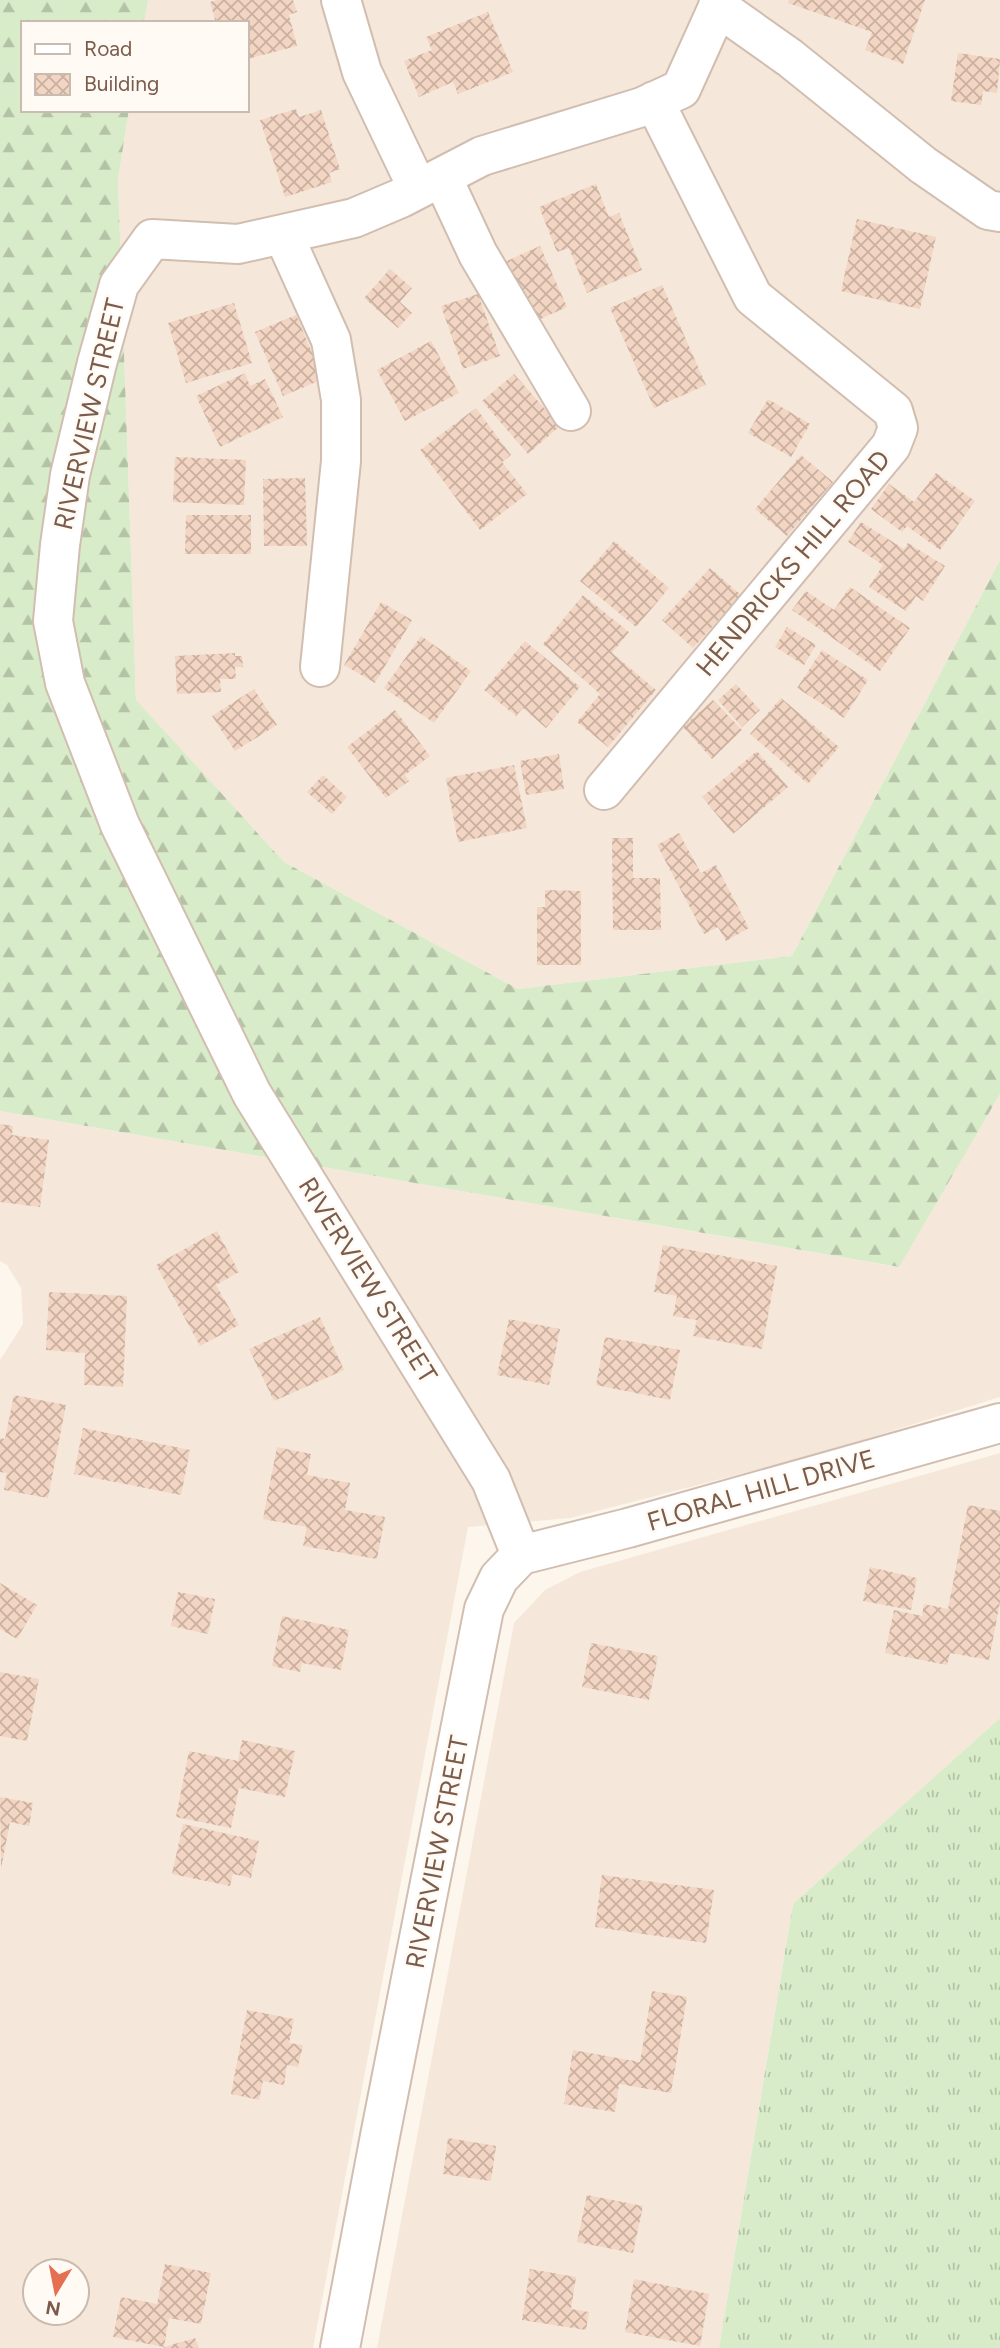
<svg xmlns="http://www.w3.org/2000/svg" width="1000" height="2348" viewBox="0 0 1000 2348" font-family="Figtree,sans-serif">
	<defs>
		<pattern id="grass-tufts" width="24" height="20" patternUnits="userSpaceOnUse" patternTransform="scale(1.75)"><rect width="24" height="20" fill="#d8ecc9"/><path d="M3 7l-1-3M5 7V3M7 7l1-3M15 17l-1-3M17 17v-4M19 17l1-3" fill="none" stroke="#b4c2a5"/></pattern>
		<pattern id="forest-firs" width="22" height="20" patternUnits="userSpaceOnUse" patternTransform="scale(1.75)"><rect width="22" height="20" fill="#d8ecc9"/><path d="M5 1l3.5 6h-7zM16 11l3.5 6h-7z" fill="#b4c2a5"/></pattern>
		<pattern id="building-cross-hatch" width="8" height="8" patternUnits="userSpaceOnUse" patternTransform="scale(1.75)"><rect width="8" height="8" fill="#f3d5c3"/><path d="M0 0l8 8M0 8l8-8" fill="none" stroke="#cab0a1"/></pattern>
	</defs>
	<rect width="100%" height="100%" fill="#fdf6ec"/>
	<!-- residential -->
	<path fill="#f5e8da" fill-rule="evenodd" d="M148 0H1000V560L792 956 518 989 284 862 136 701 118 179 129 110H247V23H144Z
		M1000 1094V1397L815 1455 570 1518 468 1527 313 2348H0V1360L23 1324 21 1288 7 1265 0 1261V1111L898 1267ZM35 2271H77V2313H35Z
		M1000 1453V1718L793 1904 719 2348H377L514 1623 545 1590 580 1572Z"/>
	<!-- grass -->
	<path fill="url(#grass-tufts)" d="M1000 1718V2348H719L793 1904Z"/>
	<!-- forest -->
	<path fill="url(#forest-firs)" d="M0 0H148L144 23H23V110H129L118 179 136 700 284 862 518 989 792 956 1000 560V1094L899 1267 0 1111Z"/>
	<!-- building -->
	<path fill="url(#building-cross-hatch)" d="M217 0H293L297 12 289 15 297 46 247 59V23H216L210 2Z
		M789 0H925L903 64 865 50 872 32 788 3Z
		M488 12 513 72 458 94 453 82 419 97 404 61 432 50 426 37Z
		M958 53 1000 59 997 93 983 91 981 105 951 101Z
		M296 109 299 117 321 110 340 169 329 173 332 182 285 197 260 120Z
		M596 184 609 217 619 213 642 270 587 293 569 248 557 252 539 207Z
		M857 219 936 237 920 309 841 291Z
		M540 246 567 307 527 325 500 264Z
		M390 269 412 288 400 302 412 313 398 328 364 298Z
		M662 285 706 385 654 408 610 308Z
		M478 294 500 356 463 369 441 306Z
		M234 303 252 363 186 383 168 323Z
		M296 315 323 379 283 396 255 332Z
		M431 341 459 393 405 421 377 370Z
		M245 373 250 386 265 379 283 417 220 447 196 396Z
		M514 374 560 426 528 454 482 401Z
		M768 399 810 424 791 457 748 433Z
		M476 408 511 455 502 462 527 494 480 530 420 450Z
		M801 455 833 482 787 536 755 509Z
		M175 457 246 460 244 505 173 502Z
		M936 473 975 501 940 550 907 526 902 532 871 509 889 484 914 502Z
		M305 478 307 546H264L263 479Z
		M186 515H251V554H185Z
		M861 522 904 549 908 543 945 566 923 601 916 596 906 611 869 587 883 565 848 542Z
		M614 541 669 588 636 627 580 581Z
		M710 568 741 595 693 648 662 620Z
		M850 587 910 628 880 671 792 610 806 591 834 610Z
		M583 595 629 632 612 653 656 690 608 747 577 722 600 694 543 644Z
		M381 602 412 620 375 683 344 665Z
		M787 627 816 645 804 665 775 647Z
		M421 636 471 671 434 723 384 688Z
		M525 641 580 687 546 728 523 708 516 716 484 690Z
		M822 650 868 680 844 718 797 688Z
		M235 653V656H242L243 667H235L236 679H220L221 692 177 694 175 656Z
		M736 684 760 710 742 727 718 700Z
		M254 689 277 725 235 751 212 716Z
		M781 698 839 747 808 784 750 734Z
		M713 700 742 730 712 759 683 727Z
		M395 710 430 756 405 775 409 781 386 798 347 747Z
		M757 751 788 787 733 834 702 797Z
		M559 754 564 789 526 795 520 761Z
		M514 765 527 828 458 842 446 778Z
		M323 775 347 797 332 814 307 792Z
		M679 833 701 873 716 865 749 928 726 941 718 927 704 934 657 845Z
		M612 838H633V878H660L661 930H613Z
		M545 890 581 891V965H537V907H545Z
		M0 1124 13 1126 12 1135 49 1140 40 1207 0 1202Z
		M217 1231 239 1272 216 1285 239 1325 200 1346 156 1265Z
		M663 1245 777 1266 762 1349 693 1336 697 1320 673 1316 677 1296 654 1292Z
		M49 1292 127 1296 123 1387 84 1385 85 1353 46 1350Z
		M320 1317 344 1370 274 1401 249 1349Z
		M509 1319 560 1329 549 1385 497 1375Z
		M605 1337 680 1350 670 1400 596 1385Z
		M14 1395 66 1405 48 1498 4 1490 7 1473 0 1472V1438L5 1439Z
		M83 1428 190 1450 181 1495 74 1474Z
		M277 1447 311 1454 307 1475 350 1483 345 1510 385 1517 377 1559 303 1546 307 1527 263 1519Z
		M968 1505 1000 1511V1602L989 1660 950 1653 947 1665 885 1653 894 1610 922 1616 924 1604 948 1609Z
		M870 1567 917 1578 911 1610 863 1601Z
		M0 1583 37 1605 17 1639 0 1629Z
		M178 1592 215 1599 208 1634 171 1626Z
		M282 1616 349 1630 341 1670 302 1663 300 1672 272 1666Z
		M591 1643 658 1656 649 1700 582 1687Z
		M0 1672 39 1679 27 1741 0 1736Z
		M242 1740 295 1751 285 1797 239 1788 231 1828 176 1817 189 1751 238 1761Z
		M0 1797 33 1803 29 1826 10 1822 1 1869Z
		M183 1824 259 1841 251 1878 233 1874 230 1886 172 1874Z
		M602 1875 714 1890 706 1943 595 1927Z
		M652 1991 687 1997 671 2093 619 2084 615 2112 564 2104 573 2050 640 2062Z
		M247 2010 294 2019 289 2043 303 2045 298 2067 287 2065 284 2085 263 2081 259 2100 231 2094Z
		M448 2138 496 2146 491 2181 443 2174Z
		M587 2195 643 2206 633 2253 577 2242Z
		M165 2264 211 2273 201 2324 169 2318 164 2347 113 2337 121 2297 157 2304Z
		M530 2269 576 2277 571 2309 589 2312 586 2330 522 2320Z
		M634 2279 709 2294 700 2346 625 2332Z
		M195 2338 199 2348H164V2347Z"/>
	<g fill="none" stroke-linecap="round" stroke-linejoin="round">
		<defs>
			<path id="minor" d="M341 0 362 72 418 189
				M718 7 790 58 923 165 988 210 1000 212
				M442 177 478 254 571 411
				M283 234 331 340 341 400V461L320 667
				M604 790 891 446 898 428 893 411 753 297 654 101
				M521 1555 628 1528 1000 1423
				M340 2348 380 2136 484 1609 499 1578 521 1555 491 1480 252 1094 120 825 65 683 53 621 60 545 70 475 97 363 119 285 152 239 238 244 354 218 401 198 482 156 642 107 681 89 718 7 719 0"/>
		</defs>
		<!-- minor casing -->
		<use href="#minor" stroke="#d1beb0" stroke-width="42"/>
		<!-- minor -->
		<use href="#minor" stroke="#fff" stroke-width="38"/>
	</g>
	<g text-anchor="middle" stroke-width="5" stroke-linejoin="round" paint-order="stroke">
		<!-- street labels -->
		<g font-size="26" fill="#7a5c4d" stroke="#fffaf3">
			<text transform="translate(89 414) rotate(-77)" y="9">RIVERVIEW STREET</text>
			<text transform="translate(793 563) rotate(-50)" y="9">HENDRICKS HILL ROAD</text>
			<text transform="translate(368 1280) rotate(58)" y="9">RIVERVIEW STREET</text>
			<text transform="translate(761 1490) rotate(-16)" y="9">FLORAL HILL DRIVE</text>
			<text transform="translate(437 1852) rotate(-79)" y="9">RIVERVIEW STREET</text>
		</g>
	</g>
	<!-- legend -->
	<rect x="21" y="21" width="228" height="91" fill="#fffaf3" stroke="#cabbb1" stroke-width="2"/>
	<rect x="35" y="44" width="35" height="10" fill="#ffffff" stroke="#cabbb1" stroke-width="2"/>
	<text x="84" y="56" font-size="21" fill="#7a5c4d">Road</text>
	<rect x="35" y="74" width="35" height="21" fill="url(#building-cross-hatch)" stroke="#cabbb1" stroke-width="2"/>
	<text x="84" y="91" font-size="21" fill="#7a5c4d">Building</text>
	<!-- north arrow -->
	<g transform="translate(56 2292) rotate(190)"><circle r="33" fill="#fffaf3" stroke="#cabbb1" stroke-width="2"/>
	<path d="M0-5L12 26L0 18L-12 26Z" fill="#e76f51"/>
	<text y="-10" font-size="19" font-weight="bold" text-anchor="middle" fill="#7a5c4d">N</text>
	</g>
</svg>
